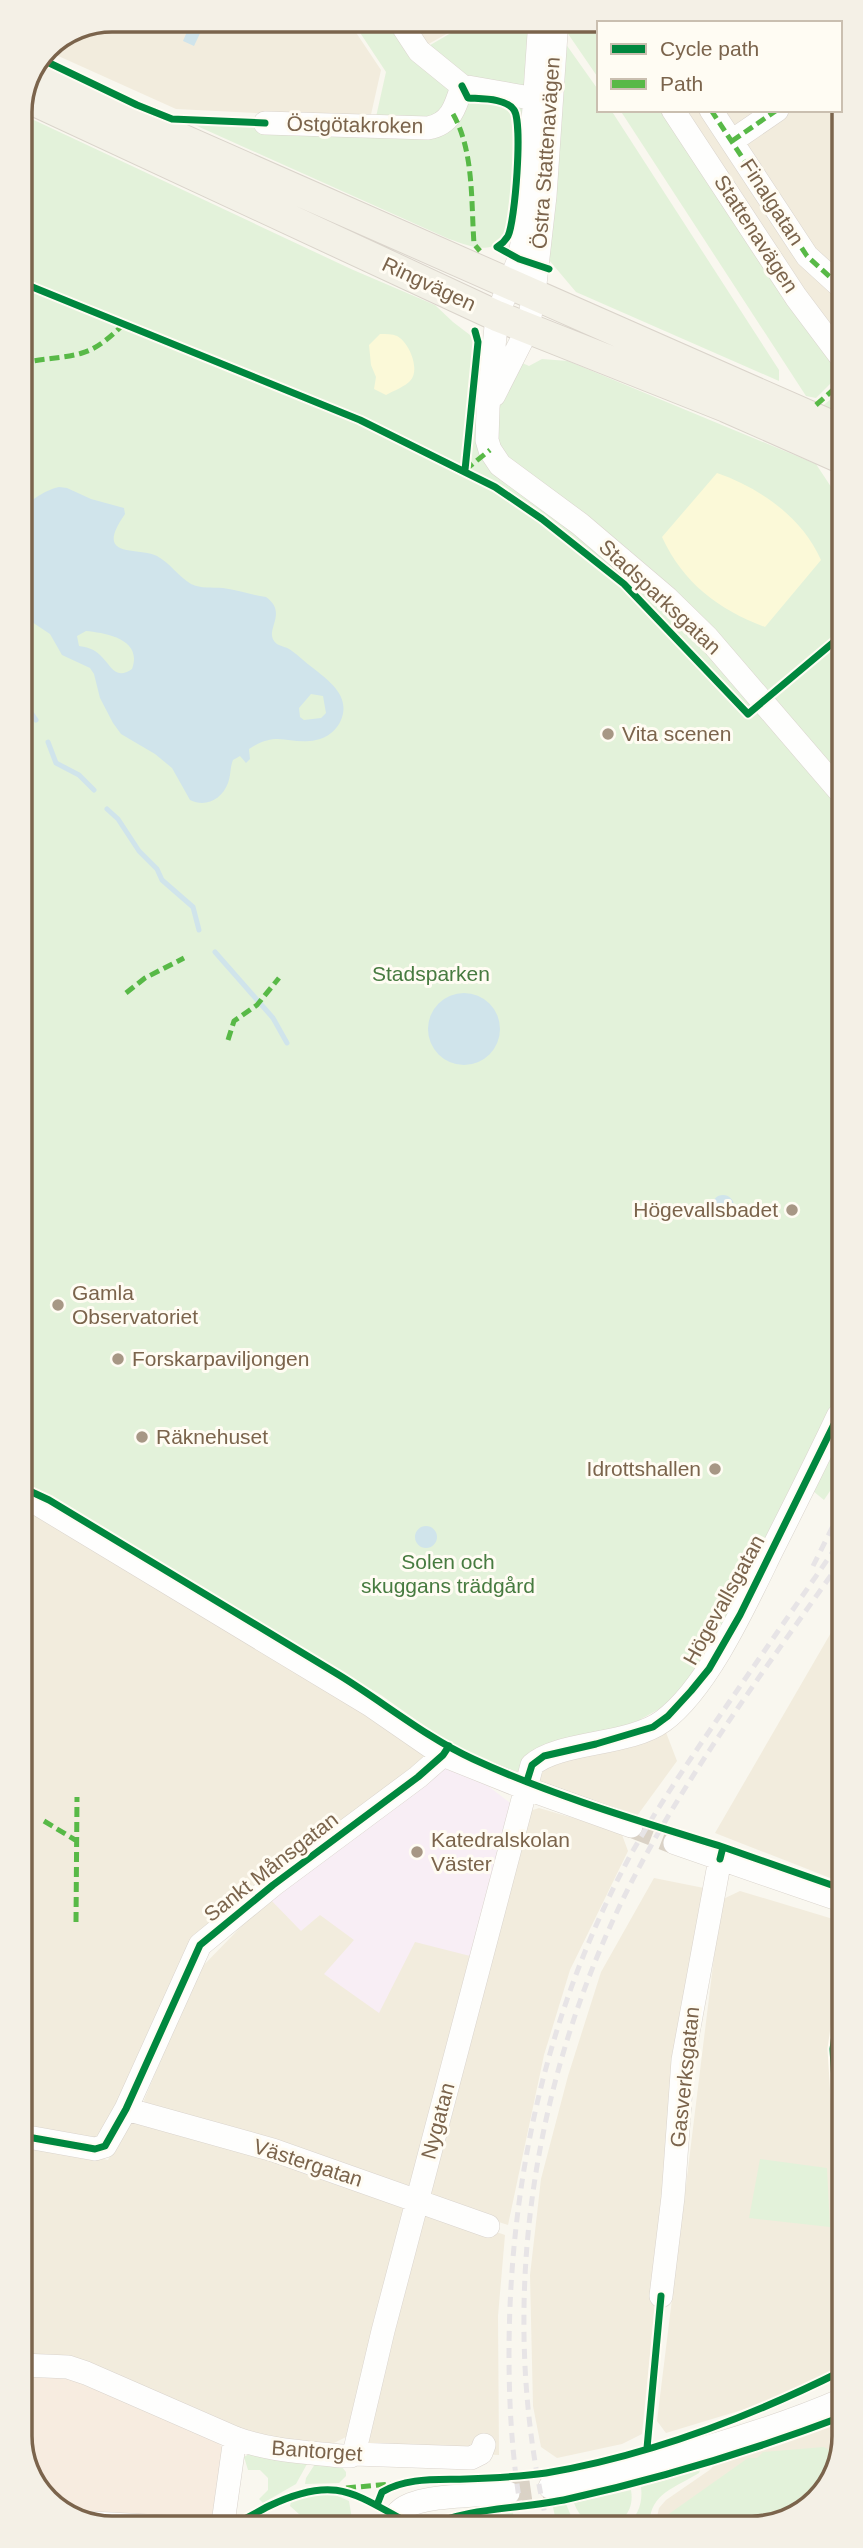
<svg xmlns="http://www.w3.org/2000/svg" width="863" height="2548" viewBox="0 0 863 2548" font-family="Helvetica,sans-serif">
	<rect width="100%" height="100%" fill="#f9f7ef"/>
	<!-- residential -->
	<path fill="#f2ecdd" d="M112 19H261L283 32 302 19H347L381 70 370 119 176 109 45 50 47 46Z
		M408 19H473L425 46Z
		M622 19H758L766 23H625Z
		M840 87 841 88V335L813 305 683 110H840Z
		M21 1503 425 1749 429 1762 197 1943 105 2142 22 2132Z
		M843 1612V1883L715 1833Z
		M662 1722 677 1761 634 1820 525 1788 532 1765Z
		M539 1808 621 1832 628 1851 570 1970 544 2055 508 2225 434 2201 430 2192 527 1812Z
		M514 1811 408 2192 146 2110 144 2100 199 1970 264 1903Z
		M654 1878 704 1888 676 2090 642 2434 622 2444 557 2458 541 2447 533 2406 530 2275 541 2179 568 2076 601 1972Z
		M740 1891 843 1922 844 2368 775 2400 666 2433 657 2421 721 1900Z
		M130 2118 402 2201 405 2205 350 2435 334 2443 264 2442 22 2361V2143L108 2160Z
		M430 2209 505 2235 498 2316 499 2455 399 2451 371 2447 364 2436 422 2213Z
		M838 2418 839 2450 824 2493 775 2526H655L659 2508 666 2500 711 2469 717 2460 771 2443Z"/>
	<!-- commercial -->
	<path fill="#f7ece0" d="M22 2375 65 2377 216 2440 224 2450 218 2512 205 2522 76 2516 51 2506 22 2460Z"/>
	<!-- education -->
	<path fill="#f8eef5" d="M447 1765 462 1766 517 1808 478 1958 415 1942 379 2013 324 1974 354 1940 320 1915 301 1931 268 1897Z"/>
	<!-- green -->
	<path fill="#e3f2da" d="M351 19H398L420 51 475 19H529L524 93 509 225C498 258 475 248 449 239L186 121 374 126 386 72Z
		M560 19H597L599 23V79L560 22Z
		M558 33 599 91V110H611L779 370V381L576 292 549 260Z
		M620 110H660L754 251 841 373 816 398 806 396Z
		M19 113 351 269 435 305 453 322 470 335 474 342 529 366 542 359 568 361 816 464 841 502 842 1465 834 1485 824 1500 813 1491 698 1667 674 1697 661 1708 632 1724 523 1777 458 1750 381 1695 188 1584 37 1490 21 1484Z
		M841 391V416L821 407Z
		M760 2159 827 2168 830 2227 749 2218Z
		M824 2447 831 2451 834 2466 824 2493 775 2526H666V2516L748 2458H757L763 2452Z
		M249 2454 306 2461 307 2464 296 2484 263 2503 259 2499 268 2490V2478L260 2470H248L244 2457Z
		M315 2464 342 2467 346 2472V2476L339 2483 305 2484 306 2478Z
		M700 2470 699 2473C675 2488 648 2494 650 2526H626C638 2516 643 2503 641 2487Z
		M631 2490C638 2529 587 2541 574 2503Z
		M333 2494 349 2501 352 2519 351 2527 300 2528V2515L290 2506 291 2502 310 2496Z
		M566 2504 572 2518 581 2527H557L553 2507Z
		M513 2512 515 2527H441L456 2521Z"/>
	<!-- sand -->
	<path fill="#fbf9d8" d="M380 334C386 334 392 334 397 336 409 342 421 370 410 381 406 386 393 391 386 395L374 389 376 377 371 365 369 345Z
		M717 473C760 488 802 517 821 560L765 627C719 610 683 583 662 537Z"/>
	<!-- water -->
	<path fill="#d0e4eb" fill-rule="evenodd" d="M192 20 204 25 194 46 183 41Z
		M59 487 67 488 91 499 124 508 125 514C93 560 137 546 157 556 170 563 178 576 191 584 201 589 212 587 223 588 238 590 252 595 266 597 290 614 261 632 277 644 282 647 288 647 292 651 299 656 306 663 313 668 329 681 351 696 341 720 337 730 327 738 316 740 289 746 279 729 249 749L250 759 246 763 240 756 233 760C230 767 231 775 228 783 222 799 206 808 190 800L172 768 155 754 121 734 113 723 100 698 94 674 90 668 62 655 50 634 29 620 20 604C20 583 15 522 26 507 32 498 49 489 59 487ZM86 631C106 633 143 639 132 669 115 681 111 665 100 655 94 649 87 647 79 646L77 636ZM311 694 323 696 326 713 321 718 304 720 300 717 299 708Z
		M428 1029a36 36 0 1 1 72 0a36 36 0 1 1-72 0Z
		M712 1206a11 11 0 1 1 22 0a11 11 0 1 1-22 0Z
		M415 1537a11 11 0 1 1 22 0a11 11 0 1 1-22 0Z"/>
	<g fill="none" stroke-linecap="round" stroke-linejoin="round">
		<!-- stream -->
		<path stroke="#d0e4eb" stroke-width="5" d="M20 697 36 720
			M48 742 56 763 79 775 94 790
			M107 809 118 819 139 851 157 869 162 880 193 907 199 930
			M215 952 273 1018 287 1043"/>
		<!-- minor-tunnel -->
		<path stroke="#dad2c6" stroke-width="23" stroke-dasharray="23 11" stroke-linecap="butt" d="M631 1826 675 1843
			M508 2493 550 2487"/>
		<defs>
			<path id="minor" d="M398 19 419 51 462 86 536 99 550 97
				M540 19 526 224 519 259 497 316 488 408 487 440 490 450 500 465 580 524 667 598 707 637 842 794
				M612 19 614 23
				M651 19 653 23
				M761 21 762 23
				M673 110 796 297 841 357
				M711 110 807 256 841 287
				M265 123 428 128C451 124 456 106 462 86
				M732 141 777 110
				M494 395 528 328 534 293 545 196 557 19
				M21 1494 372 1706 443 1755 525 1788 631 1826
				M675 1843 843 1901
				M126 2109 273 2150 488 2226
				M22 2136 95 2149 105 2146 126 2109 200 1945 273 1885 418 1777 443 1755
				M661 2296 673 2197 683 2060 720 1859
				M22 2365 68 2367 86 2373 235 2438C270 2451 305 2452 342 2456H351L354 2454 471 2458 481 2453 484 2445
				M354 2454 383 2331 532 1765C559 1741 629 1746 663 1721 708 1688 747 1601 772 1550 794 1506 817 1461 838 1416
				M550 2487C649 2463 750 2440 844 2399
				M92 2523 184 2528
				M389 2527C392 2520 395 2514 402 2509 423 2494 481 2496 508 2493
				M224 2528V2516L235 2438"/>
			<path id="major" d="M34 74 841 430
				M24 96 497 316 726 407 841 458"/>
		</defs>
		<!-- minor casing -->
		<use href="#minor" stroke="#dad4cd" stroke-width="24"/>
		<!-- major casing -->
		<use href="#major" stroke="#dad4cb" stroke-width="32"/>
		<!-- minor -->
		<use href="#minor" stroke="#fefefd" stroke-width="23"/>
		<!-- major -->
		<use href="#major" stroke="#f3f1e7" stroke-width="30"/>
		<!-- rail -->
		<path stroke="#e7e4e6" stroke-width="5" stroke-dasharray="10 7" stroke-linecap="butt" d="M813 1566 843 1506
			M524 2527C513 2470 509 2412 509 2355 509 2181 547 2010 630 1856 658 1806 691 1758 723 1711 763 1653 803 1595 843 1537
			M548 2527C494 2302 533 2064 642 1862 699 1757 774 1657 843 1558"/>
		<!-- quiet -->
		<path stroke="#58b947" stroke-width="5" stroke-dasharray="10 5" stroke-linecap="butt" d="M651 19 653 23
			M761 21 762 23
			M711 110 807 256 841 287
			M453 114C474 151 471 201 474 244L480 251
			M732 141 777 110
			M20 364C40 358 62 359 82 353 99 348 111 336 124 324
			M816 405 841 383
			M465 470 490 450
			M126 993 145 978 184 958
			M228 1040 234 1021 257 1005 279 978
			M44 1821 77 1841
			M76 1922 77 1797
			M346 2488 391 2484"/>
		<defs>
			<path id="cycleway" d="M41 59 137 105 172 119 265 123
				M462 86 468 98C482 99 506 98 514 110 523 123 515 222 508 236 505 241 502 244 497 247L519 259 549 269
				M20 282 360 420 495 487 542 519 624 584 748 714 841 636
				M465 470 478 342 475 331
				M21 1487 49 1500C145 1559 243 1616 339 1675 383 1702 427 1738 473 1759 553 1796 639 1821 723 1847L720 1859
				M527 1781 532 1765 544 1756 596 1744 653 1727 668 1716 691 1691 709 1669 740 1615 842 1408
				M723 1847 843 1889
				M843 1977 833 2049 843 2211
				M22 2136 95 2149 105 2146 126 2109 200 1945 273 1885 418 1777 443 1755 449 1746
				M647 2448 661 2296
				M377 2505 382 2492C407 2477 438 2480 466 2479 493 2478 519 2477 546 2473 647 2456 752 2416 844 2370
				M92 2523 184 2528
				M427 2527C467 2507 524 2509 568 2499 662 2478 754 2450 844 2416
				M214 2528C237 2526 249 2516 269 2506 338 2473 355 2495 416 2527"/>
		</defs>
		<!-- cycleway casing -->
		<use href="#cycleway" stroke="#fffcf3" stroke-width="11"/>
		<!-- cycleway -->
		<use href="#cycleway" stroke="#00873e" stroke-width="7"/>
	</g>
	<!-- markers -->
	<g fill="#a79785" stroke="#fffcf3" stroke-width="2.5">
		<circle cx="608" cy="734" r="7"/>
		<circle cx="792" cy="1210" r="7"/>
		<circle cx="58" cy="1305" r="7"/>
		<circle cx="118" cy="1359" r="7"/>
		<circle cx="142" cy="1437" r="7"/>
		<circle cx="715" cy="1469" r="7"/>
		<circle cx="417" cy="1852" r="7"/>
	</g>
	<g text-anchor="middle" stroke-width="6" stroke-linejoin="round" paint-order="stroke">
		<!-- street labels -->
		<g font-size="21" fill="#7b644c" stroke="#fffcf3">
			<text transform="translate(355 125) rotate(1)" y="7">Östgötakroken</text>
			<text transform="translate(546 153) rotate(-86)" y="7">Östra Stattenavägen</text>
			<text transform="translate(772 202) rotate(57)" y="7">Finalgatan</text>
			<text transform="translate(756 234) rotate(57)" y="7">Stattenavägen</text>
			<text transform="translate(429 284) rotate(25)" y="7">Ringvägen</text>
			<text transform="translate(660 597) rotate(43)" y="7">Stadsparksgatan</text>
			<text transform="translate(724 1600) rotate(-61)" y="7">Högevallsgatan</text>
			<text transform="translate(271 1867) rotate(-38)" y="7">Sankt Månsgatan</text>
			<text transform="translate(685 2077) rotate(-84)" y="7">Gasverksgatan</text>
			<text transform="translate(438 2121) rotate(-75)" y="7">Nygatan</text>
			<text transform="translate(308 2163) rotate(18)" y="7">Västergatan</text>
			<text transform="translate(317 2451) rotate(4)" y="7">Bantorget</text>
		</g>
		<!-- poi labels -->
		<g font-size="21" fill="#7b644c" stroke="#fffcf3" text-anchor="start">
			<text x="622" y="741">Vita scenen</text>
			<text x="778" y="1217" text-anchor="end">Högevallsbadet</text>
			<text x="72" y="1300">Gamla<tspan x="72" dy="24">Observatoriet</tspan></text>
			<text x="132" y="1366">Forskarpaviljongen</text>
			<text x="156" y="1444">Räknehuset</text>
			<text x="701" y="1476" text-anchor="end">Idrottshallen</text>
			<text x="431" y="1847">Katedralskolan<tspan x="431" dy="24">Väster</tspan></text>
		</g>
		<!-- park labels -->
		<g font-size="21" fill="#477b40" stroke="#fffcf3">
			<text x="431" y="981">Stadsparken</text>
			<text x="448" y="1569">Solen och<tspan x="448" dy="24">skuggans trädgård</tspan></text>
		</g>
	</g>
	<!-- crop -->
	<path d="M0 0H863V2548H0ZM112 32H752A80 80 0 0 1 832 112V2436A80 80 0 0 1 752 2516H112A80 80 0 0 1 32 2436V112A80 80 0 0 1 112 32Z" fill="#f4f0e6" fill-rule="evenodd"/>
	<path fill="none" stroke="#7b644c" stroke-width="3.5" d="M112 32H752A80 80 0 0 1 832 112V2436A80 80 0 0 1 752 2516H112A80 80 0 0 1 32 2436V112A80 80 0 0 1 112 32Z"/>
	<!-- legend -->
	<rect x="597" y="21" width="245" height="91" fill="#fffcf3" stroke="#cabfb0" stroke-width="2"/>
	<rect x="611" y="44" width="35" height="10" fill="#00873e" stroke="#cabfb0" stroke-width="2"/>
	<text x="660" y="56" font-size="21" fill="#7b644c">Cycle path</text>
	<rect x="611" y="79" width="35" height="10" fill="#58b947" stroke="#cabfb0" stroke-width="2"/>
	<text x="660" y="91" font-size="21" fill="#7b644c">Path</text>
</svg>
